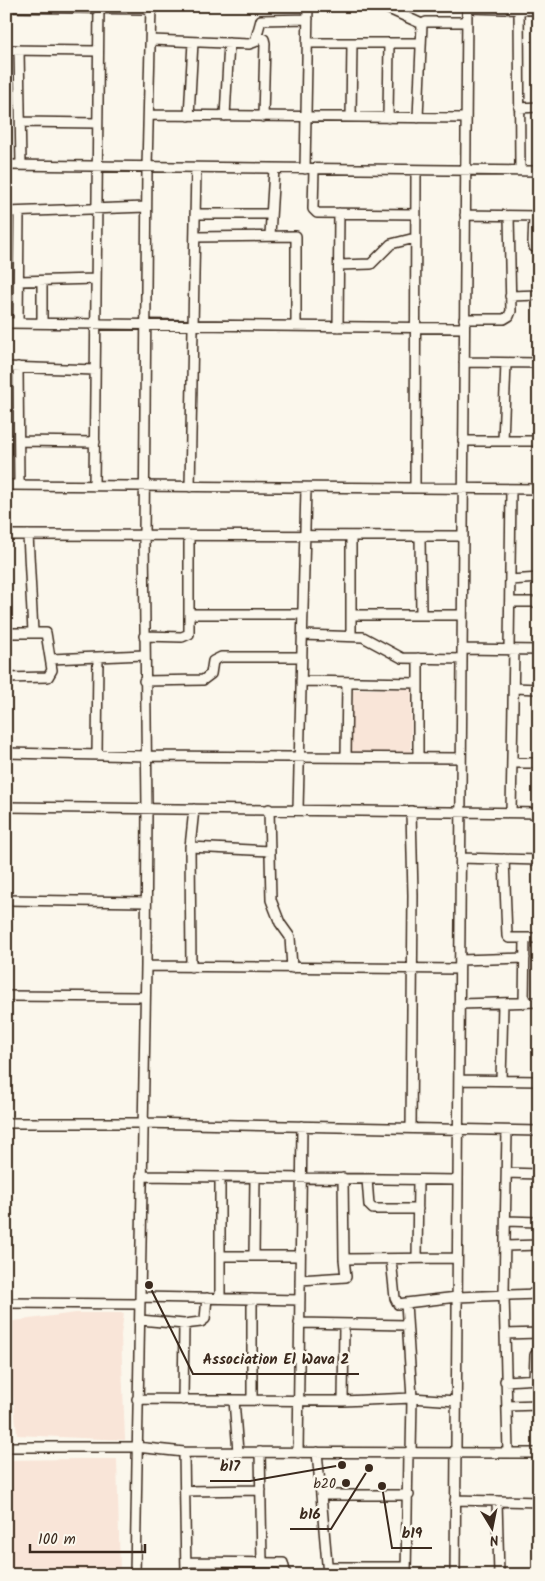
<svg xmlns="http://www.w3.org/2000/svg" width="545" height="1581" viewBox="0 0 545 1581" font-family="Kalam,sans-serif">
	<rect width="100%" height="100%" fill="#fbf7ec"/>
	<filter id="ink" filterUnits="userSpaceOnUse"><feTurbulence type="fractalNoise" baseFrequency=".02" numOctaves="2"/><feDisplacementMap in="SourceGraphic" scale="10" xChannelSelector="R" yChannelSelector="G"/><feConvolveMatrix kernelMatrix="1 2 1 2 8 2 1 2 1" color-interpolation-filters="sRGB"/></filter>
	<g filter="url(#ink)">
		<!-- built -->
		<path fill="#f9e5d8" d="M350 689H412L411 757H350Z
			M76 1313H124L121 1335 125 1440 17 1435 6 1322Z
			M80 1459H117L120 1573H7L6 1460Z"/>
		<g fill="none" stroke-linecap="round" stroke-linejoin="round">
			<defs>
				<path id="street" d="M382 6 422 24
					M519 6 520 170
					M6 7 151 9
					M467 8 539 10
					M258 36 264 39 265 43 263 117
					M152 40 249 44 255 42 261 20 308 19
					M307 43H420
					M6 50 97 51
					M19 50 21 165
					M519 108 539 107
					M149 115 466 118
					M189 116 193 42
					M225 116 229 43
					M351 117 352 43
					M388 118 389 43
					M418 118 422 24 426 22H467
					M21 122 97 123
					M6 165 539 171
					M305 169 308 6
					M314 169 313 209 317 213 416 214
					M6 212 146 207
					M195 214H271
					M465 215 539 216
					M534 216 533 243 534 247 539 249
					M270 235 274 169
					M195 237 296 236V326
					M339 265 371 264 391 244 415 238
					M19 281 96 279
					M42 281V323
					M510 296 539 295
					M464 319H504L509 316 511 311 509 216
					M6 323 464 328
					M18 323 19 212
					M338 327 339 213
					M464 362 539 363
					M6 367 95 370
					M18 367 19 485
					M19 441 95 442
					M463 441H539
					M503 441 506 363
					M6 485 539 489
					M94 486 99 6
					M190 487 196 168
					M415 488 416 170
					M6 535 461 536
					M28 535 33 632
					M351 536V636
					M420 537 421 614
					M510 580 539 578
					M510 602H539
					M189 614H303
					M351 615H462
					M6 633H46L52 670 48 677 6 678
					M302 635 363 637 402 658 462 659
					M144 636 182 637 189 634V536
					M462 649 539 650
					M509 649 511 489
					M51 659 144 655
					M144 681 203 680 211 674 213 661 221 657H302
					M301 681 418 683
					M514 688 539 689
					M6 753 147 756 461 758
					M97 755 98 657
					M346 757 347 682
					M418 757V658
					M512 763H539
					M6 807 539 813
					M269 809 271 900 280 923 290 937 292 968
					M298 809 306 488
					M511 812 514 650
					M190 847 270 851
					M460 858 539 860
					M504 859 507 936 509 938H539
					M6 900 145 902
					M460 960 525 958
					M146 966 459 969
					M191 967 190 847 194 809
					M6 996 145 997
					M524 1003 525 938
					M459 1004 539 1002
					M459 1080 539 1081
					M501 1080 503 1004
					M6 1123H142L539 1131
					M411 1128 413 895 411 811
					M507 1131 504 1293 508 1453
					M507 1173 539 1174
					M141 1176 458 1180
					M220 1177V1298
					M343 1178 344 1259 457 1258
					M367 1179 369 1205 373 1209H418
					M507 1221 539 1222
					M506 1246 539 1245
					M220 1256H300
					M254 1256 255 1177
					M417 1258 418 1180
					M391 1259 395 1298 398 1304 406 1303
					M300 1280 346 1277 344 1259
					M140 1297 300 1300
					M6 1303 140 1304
					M140 1320 184 1324 201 1322 205 1319 207 1298
					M299 1323 407 1325
					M505 1334 539 1333
					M534 1380 535 1355 539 1352
					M505 1381 539 1379
					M137 1399 343 1401 412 1398 456 1401
					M183 1400 184 1324
					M234 1400 238 1452
					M252 1400V1299
					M343 1401 344 1324
					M507 1406 539 1405
					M6 1447H136L184 1452 539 1453
					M184 1452 186 1575
					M260 1452 262 1562
					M317 1452 321 1495
					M298 1453 302 1126
					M411 1453 412 1398 406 1303 457 1297 539 1294
					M185 1491 261 1490
					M455 1500 539 1502
					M497 1501 499 1575
					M186 1562 283 1563 286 1575
					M328 1567H406
					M135 1575 146 966 147 809 144 536 147 167 151 6
					M328 1575 321 1495H409
					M406 1575 408 1453
					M455 1575 467 6"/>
			</defs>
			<!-- street casing -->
			<use href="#street" stroke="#3b2a1e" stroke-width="12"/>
			<!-- street -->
			<use href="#street" stroke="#fbf7ec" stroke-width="9"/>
		</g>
	</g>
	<!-- markers -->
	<circle fill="#3b2a1e" stroke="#fbf7ec" stroke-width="2" cx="346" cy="1483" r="5"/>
	<g text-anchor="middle" stroke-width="5" stroke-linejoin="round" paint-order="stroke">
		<!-- poi labels -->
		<g font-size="14" fill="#3b2a1e" stroke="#fbf7ec" text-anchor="end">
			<text x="336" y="1488">b20</text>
		</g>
	</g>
	<!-- callouts -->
	<path fill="none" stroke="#3b2a1e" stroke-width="2" d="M149 1285L193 1374H359M342 1465L250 1481H210M369 1468L331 1529H290M382 1486L392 1548H432"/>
	<g fill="#3b2a1e" stroke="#fbf7ec" stroke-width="2">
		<circle cx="149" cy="1285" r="5"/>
		<circle cx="342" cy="1465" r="5"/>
		<circle cx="369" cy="1468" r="5"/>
		<circle cx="382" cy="1486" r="5"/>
	</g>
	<g font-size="15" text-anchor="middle" font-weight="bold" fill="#3b2a1e" stroke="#fbf7ec" stroke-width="5" stroke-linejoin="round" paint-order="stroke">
		<text x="276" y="1364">Association El Wava 2</text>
		<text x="230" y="1471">b17</text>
		<text x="310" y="1519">b16</text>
		<text x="412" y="1538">b19</text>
	</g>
	<!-- margin -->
	<rect width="545" height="1581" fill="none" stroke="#fbf7ec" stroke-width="25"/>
	<rect x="12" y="12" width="520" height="1556" fill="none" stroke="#3b2a1e" stroke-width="2" filter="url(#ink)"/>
	<!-- north arrow -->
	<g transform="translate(492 1528) rotate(170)" stroke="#fbf7ec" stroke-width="4" paint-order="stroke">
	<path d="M0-4L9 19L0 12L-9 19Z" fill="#3b2a1e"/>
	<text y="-8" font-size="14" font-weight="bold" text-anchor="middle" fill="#3b2a1e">N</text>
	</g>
	<!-- scale -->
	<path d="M30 1544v8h115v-8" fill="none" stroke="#3b2a1e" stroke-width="2.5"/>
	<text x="38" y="1544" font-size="15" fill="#3b2a1e" stroke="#fbf7ec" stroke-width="4" paint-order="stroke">100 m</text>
</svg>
